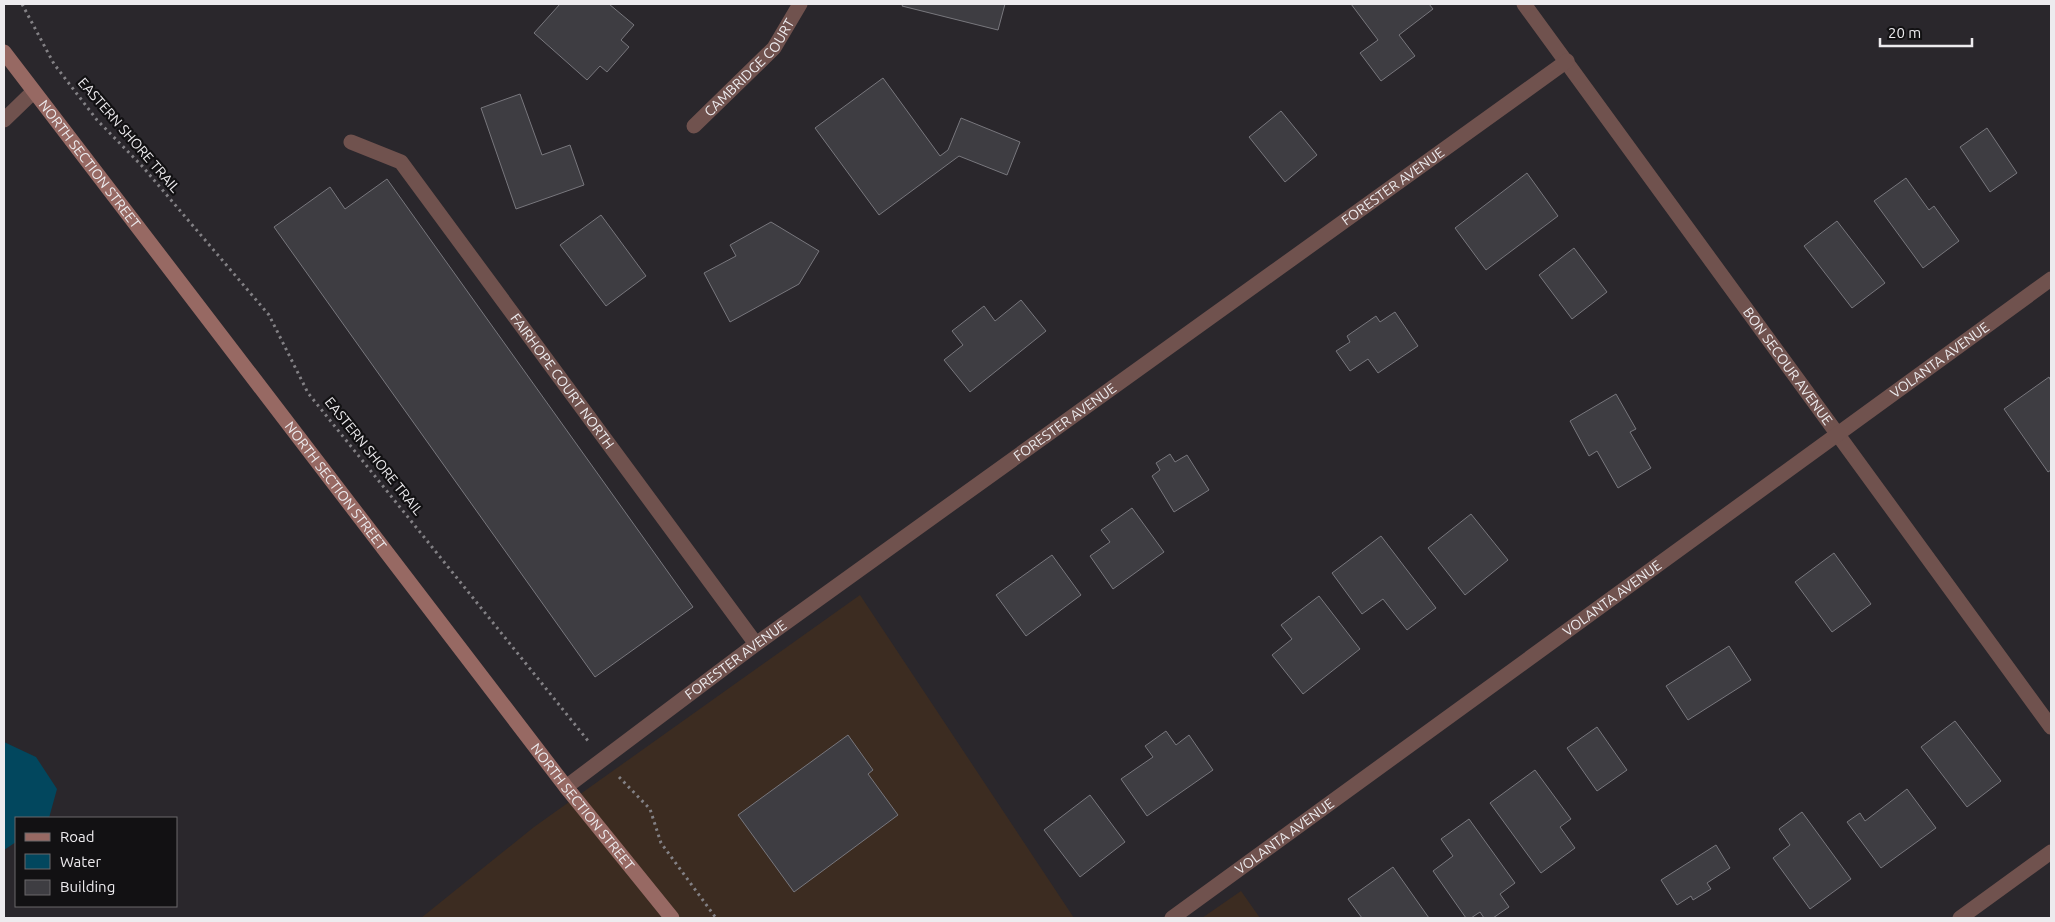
<svg xmlns="http://www.w3.org/2000/svg" width="2055" height="922" viewBox="0 0 2055 922" font-family="Ubuntu,sans-serif">
	<rect width="100%" height="100%" fill="#2a272c"/>
	<!-- commercial -->
	<path fill="#3c2c21" d="M860 595 1074 918H421L534 827Z
		M1241 891 1260 918H1202Z"/>
	<!-- water -->
	<path fill="#02475e" d="M4 742 36 757 57 789 49 818H16V842L4 850Z"/>
	<!-- building -->
	<path fill="#3e3d42" stroke="#78777d" d="M560 4H609L634 25 621 40 629 47 607 72 600 66 587 80 534 33Z
		M903 4H1005L998 30 902 6Z
		M1351 4H1429L1433 9 1399 35 1415 56 1381 81 1360 53 1378 40Z
		M883 78 940 156 948 150 961 118 1020 142 1007 175 959 156 879 215 815 128Z
		M520 94 542 155 570 145 584 185 516 209 481 108Z
		M1281 111 1317 155 1285 182 1249 137Z
		M1987 128 2017 173 1990 192 1960 147Z
		M1527 173 1558 216 1486 270 1455 228Z
		M1906 178 1929 210 1934 206 1959 241 1923 268 1874 201Z
		M387 179 693 607 595 677 274 227 330 187 345 209Z
		M601 215 646 276 606 306 560 245Z
		M1837 221 1885 283 1852 308 1804 246Z
		M771 222 819 251 799 284 730 322 704 273 736 256 730 245Z
		M1574 248 1607 292 1572 319 1539 275Z
		M1021 300 1046 331 970 392 944 360 963 345 952 331 984 306 995 321Z
		M1395 312 1418 346 1378 373 1368 359 1350 371 1336 351 1350 342 1347 336 1376 316 1380 322Z
		M2049 377 2051 381V470L2048 472 2004 409Z
		M1616 394 1636 429 1630 432 1651 468 1618 488 1597 451 1589 456 1570 421Z
		M1170 454 1175 462 1187 455 1209 490 1174 512 1152 476 1160 470 1156 463Z
		M1132 508 1164 552 1113 589 1090 556 1110 542 1101 530Z
		M1471 514 1508 560 1465 595 1428 548Z
		M1381 536 1436 608 1407 630 1383 599 1362 614 1332 573Z
		M1834 553 1871 604 1832 632 1795 582Z
		M1052 555 1081 595 1026 636 996 595Z
		M1319 596 1360 649 1303 694 1272 655 1292 639 1281 625Z
		M1729 646 1751 680 1688 720 1666 686Z
		M1955 721 2001 781 1967 807 1921 747Z
		M1597 727 1627 770 1597 791 1567 748Z
		M1166 731 1176 745 1189 735 1213 770 1147 816 1121 779 1153 757 1145 746Z
		M848 735 873 770 868 774 898 815 794 892 738 815Z
		M1535 770 1571 819 1560 827 1575 848 1541 873 1490 803Z
		M1907 789 1936 828 1881 868 1847 822 1860 813 1865 821Z
		M1090 795 1125 842 1080 877 1044 830Z
		M1802 812 1851 879 1810 909 1773 858 1790 845 1779 829Z
		M1469 819 1515 883 1500 894 1509 907 1493 918H1484L1480 912 1471 918H1466L1433 871 1453 856 1441 839Z
		M1716 845 1730 868 1707 883 1711 889 1693 900 1691 896 1677 905 1661 880Z
		M1393 867 1429 918H1362L1348 899Z"/>
	<g fill="none" stroke-linecap="round" stroke-linejoin="round">
		<!-- path -->
		<path stroke="#838185" stroke-width="3" stroke-dasharray="2.5 4" stroke-linecap="butt" d="M22 4 54 64 97 120 142 166 269 315 308 393 589 742
			M619 777 650 809 661 843 716 918"/>
		<!-- street -->
		<g stroke="#70524e" stroke-width="15">
			<path id="s1" d="M1524 4 2051 727"/>
			<path d="M4 120 33 92"/>
			<path id="s2" d="M694 126 774 48 800 4"/>
			<path id="s3" d="M351 142 401 162 756 644"/>
			<path id="s4" d="M566 787 756 644 1567 61"/>
			<path id="s5" d="M1172 918 2051 279"/>
			<path d="M1960 918 2051 852"/>
		</g>
		<!-- secondary -->
		<path stroke="#976963" stroke-width="15" id="s6" d="M4 52 566 787 672 918"/>
	</g>
	<g text-anchor="middle" stroke-width="4.5" stroke-linejoin="round" paint-order="stroke">
		<!-- street labels -->
		<g font-size="14" fill="#edebee" stroke="#121113">
			<text dy="5" stroke="none"><textPath href="#s2" startOffset="81">CAMBRIDGE COURT</textPath></text>
			<text transform="translate(129 135) rotate(49)" y="5">EASTERN SHORE TRAIL</text>
			<text dy="5" stroke="none"><textPath href="#s6" startOffset="141">NORTH SECTION STREET</textPath></text>
			<text dy="5" stroke="none"><textPath href="#s4" startOffset="1022">FORESTER AVENUE</textPath></text>
			<text dy="5" stroke="none"><textPath href="#s5" startOffset="949">VOLANTA AVENUE</textPath></text>
			<text dy="5" stroke="none"><textPath href="#s1" startOffset="448">BON SECOUR AVENUE</textPath></text>
			<text dy="5" stroke="none"><textPath href="#s3" startOffset="326">FAIRHOPE COURT NORTH</textPath></text>
			<text dy="5" stroke="none"><textPath href="#s4" startOffset="618">FORESTER AVENUE</textPath></text>
			<text transform="translate(374 456) rotate(51)" y="5">EASTERN SHORE TRAIL</text>
			<text dy="5" stroke="none"><textPath href="#s6" startOffset="546">NORTH SECTION STREET</textPath></text>
			<text dy="5" stroke="none"><textPath href="#s5" startOffset="544">VOLANTA AVENUE</textPath></text>
			<text dy="5" stroke="none"><textPath href="#s4" startOffset="212">FORESTER AVENUE</textPath></text>
			<text dy="5" stroke="none"><textPath href="#s6" startOffset="951">NORTH SECTION STREET</textPath></text>
			<text dy="5" stroke="none"><textPath href="#s5" startOffset="139">VOLANTA AVENUE</textPath></text>
		</g>
	</g>
	<!-- border -->
	<rect width="2055" height="922" fill="none" stroke="#edebee" stroke-width="10"/>
	<!-- legend -->
	<rect x="15" y="817" width="162" height="90" fill="#121113" stroke="#6a686b"/>
	<rect x="25" y="833" width="25" height="8" fill="#976963" stroke="#6a686b"/>
	<text x="60" y="842" font-size="15" fill="#edebee">Road</text>
	<rect x="25" y="854" width="25" height="15" fill="#02475e" stroke="#6a686b"/>
	<text x="60" y="867" font-size="15" fill="#edebee">Water</text>
	<rect x="25" y="880" width="25" height="15" fill="#3e3d42" stroke="#6a686b"/>
	<text x="60" y="892" font-size="15" fill="#edebee">Building</text>
	<!-- scale -->
	<path d="M1880 38v8h92v-8" fill="none" stroke="#edebee" stroke-width="2.5"/>
	<text x="1888" y="38" font-size="15" fill="#edebee" stroke="#121113" stroke-width="4" paint-order="stroke">20 m</text>
</svg>
